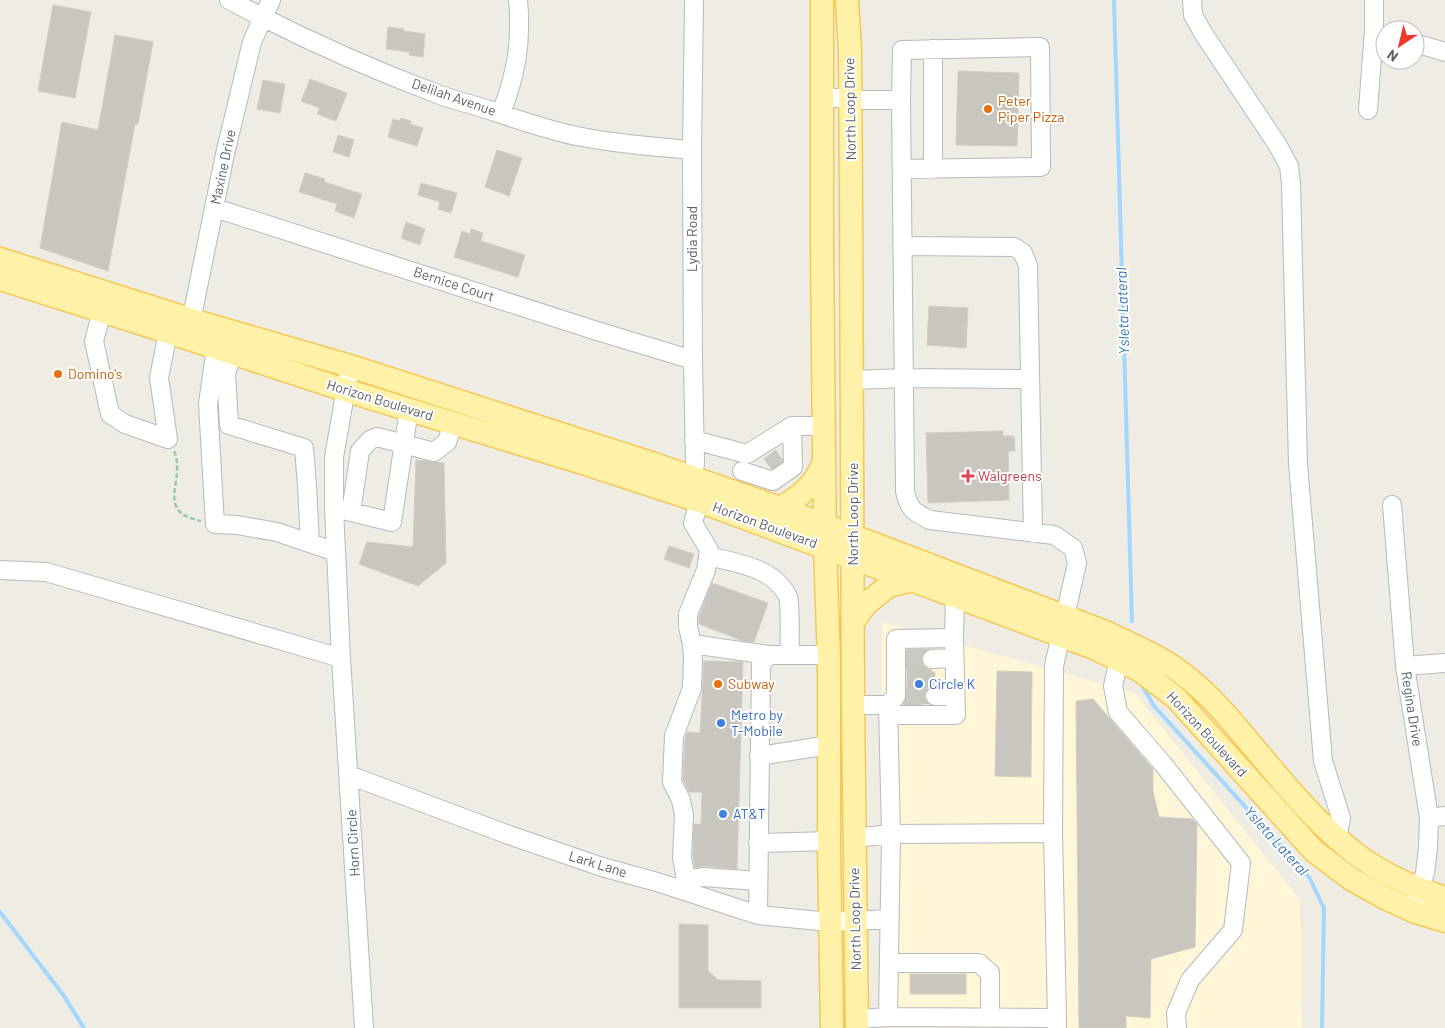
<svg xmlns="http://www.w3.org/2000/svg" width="1445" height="1028" viewBox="0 0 1445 1028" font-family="Barlow,sans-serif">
	<rect width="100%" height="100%" fill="#eeece3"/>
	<!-- commercial -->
	<path fill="#fff6d8" d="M882 622 1135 693 1300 900 1302 1028H879Z"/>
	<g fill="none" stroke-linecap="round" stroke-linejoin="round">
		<!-- stream -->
		<path stroke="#a3d7ff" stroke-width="4" d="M1114 0 1132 621
			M1143 687 1154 706 1309 877 1324 908 1322 1028
			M0 912 64 996 84 1028"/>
	</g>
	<!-- building -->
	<path fill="#c9c6c0" stroke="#d3cec1" d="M53 5 91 12 75 98 38 91Z
		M388 27 404 29 403 31 425 34 423 57 409 55 410 52 386 49Z
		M115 35 153 42 138 124H135L108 271 40 248 62 122 98 130Z
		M958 71 1019 73 1017 146 956 145Z
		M310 79 347 93 336 121 317 114 320 108 301 101Z
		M263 80 285 84 280 113 257 109Z
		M401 118 411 121 410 124 423 128 417 146 388 137 393 119 400 121Z
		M338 135 354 140 349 157 333 152Z
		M497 150 522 158 509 196 485 187Z
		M305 173 325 179 324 182 362 194 354 218 335 211 337 204 299 192Z
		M421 183 457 193 451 213 438 209 440 202 418 195Z
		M406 222 425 229 420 245 401 238Z
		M471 229 483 233 481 241 525 255 518 277 454 257 462 231 470 234Z
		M929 306 968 308 966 348 927 345Z
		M1003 431V436H1014L1015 451H1008L1009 500 928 503 926 433Z
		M416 460 444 463 446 563 418 586 359 564 367 542 413 547Z
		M669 546 694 554 689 568 664 559Z
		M712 583 768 603 754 642 743 641 699 624V616Z
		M907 649H929L923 654 921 659 923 665 928 669 932 670V672H935V685L929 687 926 691 924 696 926 701 929 704H903L907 696Z
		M704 661 743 662 737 869 704 866 695 868 693 856 694 824H701L702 792H689L683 780 685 738 687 732 700 733Z
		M997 671 1032 672 1031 777 995 776Z
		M1093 699 1153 769V791L1159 817 1192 819 1197 824 1195 947 1151 959 1150 1018 1126 1016V1028H1079L1076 701Z
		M679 924 708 925V971L718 980 761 981V1008H679Z
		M910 974H966V994H910Z"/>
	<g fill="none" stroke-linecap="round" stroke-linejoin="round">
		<!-- minor-tunnel -->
		<path stroke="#c9c9c3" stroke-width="18" stroke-dasharray="18 9" stroke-linecap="butt" d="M769 466 781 457
			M904 660 932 659
			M903 696H935"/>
		<defs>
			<path id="minor" d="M229 0C297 36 368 68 440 95 459 102 479 106 498 113 526 122 553 132 582 137 618 144 655 147 692 150
				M1192 0 1193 15 1203 33 1277 144 1289 166 1291 184 1298 464 1323 761 1341 818 1337 838
				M1415 43 1445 52
				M933 49V169
				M823 97 864 100H901L905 491C909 510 914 512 930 520L1054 535 1073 548 1077 563 1054 666 1053 833 1057 1018
				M901 100 902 50 1040 47 1041 167 902 169
				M1368 110 1374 30V0
				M501 113C516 75 522 42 518 0
				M215 208 597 331 693 360
				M902 246 1014 247 1023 253 1028 266 1033 533
				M102 311 94 341 110 414 125 424 168 439 159 378 168 332
				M189 331 225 154 252 42 271 0
				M216 347 208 404 215 524 237 525 277 532 336 552
				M232 352 226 374 229 425 304 448 307 486 310 543
				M350 366 334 457V508L341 658 364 1028
				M853 380 905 378 1030 379
				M694 440 747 454 792 426H825
				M742 471 773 481 793 467 792 426
				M692 477 695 464 693 360 692 150 694 0
				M1392 505 1405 666 1429 818 1428 848 1425 873 1416 900
				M339 509 392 522 409 409
				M351 512 360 451 370 440 377 437 434 452 447 442 453 423
				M708 556C736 563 774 567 788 597 791 604 789 644 790 655
				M0 570 46 572 341 658
				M692 644 769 655
				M932 659 954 658
				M1119 660 1113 686 1118 712 1163 764 1241 863 1233 930 1190 980 1176 1013 1177 1028
				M1405 666 1445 663
				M935 696H955
				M853 705H888L891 834 888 1017 857 1019
				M888 705 896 696V639L954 638
				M888 715H956L954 638 955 596
				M759 756 829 745
				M349 775 509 835 602 867 657 882 758 915 830 922 890 919
				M1429 818 1445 816
				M854 838 891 834 1053 833
				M758 843 829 841
				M686 880 682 857 684 815 681 800 672 782 674 736 692 688 693 661 692 644 688 627V614L706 570 709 550 693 523 699 501
				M679 889 686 880 703 877 758 881
				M758 915 761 664 769 655H829
				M889 963H979L990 973V1017
				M888 1017 1057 1018V1028"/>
			<path id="major" d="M822 0V250L825 547 829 660V847L832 1028
				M847 0 850 52 851 198 853 705 857 1028
				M0 259 192 320 350 366 654 464 780 508 1108 633C1134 646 1162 657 1184 675 1212 696 1233 723 1255 749 1283 782 1311 817 1345 845 1372 869 1411 887 1445 898
				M0 279 168 332 345 390 586 464 699 501 1094 648 1141 671 1176 698 1314 851 1351 879 1385 898 1413 911 1445 921
				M780 508C800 497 816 484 824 461
				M853 622 866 604 888 586 913 580"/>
		</defs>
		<!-- minor casing -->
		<use href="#minor" stroke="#b6b9be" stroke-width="20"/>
		<!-- major casing -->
		<use href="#major" stroke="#f5c855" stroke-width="25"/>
		<!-- path -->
		<path stroke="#97c8a5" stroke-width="2.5" stroke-dasharray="5 2.5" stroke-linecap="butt" d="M174 451C187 481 153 511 201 521"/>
		<!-- minor -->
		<use href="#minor" stroke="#fff" stroke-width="18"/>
		<!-- major -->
		<use href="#major" stroke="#fff1a8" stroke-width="22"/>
	</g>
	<!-- markers -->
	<g fill="#e8710a" stroke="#fff" stroke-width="2">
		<circle cx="988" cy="109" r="5"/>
		<circle cx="58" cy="374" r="5"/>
		<circle cx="718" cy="684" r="5"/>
	</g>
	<path fill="#e0444e" stroke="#fff" stroke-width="2" d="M965.5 468.5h5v5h5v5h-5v5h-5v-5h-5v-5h5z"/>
	<g fill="#3f7fe0" stroke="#fff" stroke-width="2">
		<circle cx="919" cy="684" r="5"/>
		<circle cx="721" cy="723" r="5"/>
		<circle cx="723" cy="814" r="5"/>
	</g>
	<g text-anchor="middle" stroke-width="4" stroke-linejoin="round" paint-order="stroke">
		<!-- street labels -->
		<g font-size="14" fill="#5b5f64" stroke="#fff">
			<text transform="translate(454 97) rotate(19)" y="5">Delilah Avenue</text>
			<text transform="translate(850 109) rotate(-91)" y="5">North Loop Drive</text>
			<text transform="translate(223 167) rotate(-78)" y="5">Maxine Drive</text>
			<text transform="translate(692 239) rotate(-90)" y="5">Lydia Road</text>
			<text transform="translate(454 284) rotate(18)" y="5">Bernice Court</text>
			<text transform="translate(380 400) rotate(17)" y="5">Horizon Boulevard</text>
			<text transform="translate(853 514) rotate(-90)" y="5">North Loop Drive</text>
			<text transform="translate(765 525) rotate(20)" y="5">Horizon Boulevard</text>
			<text transform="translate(1412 709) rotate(81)" y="5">Regina Drive</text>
			<text transform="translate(1207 734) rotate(47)" y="5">Horizon Boulevard</text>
			<text transform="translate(353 843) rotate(-93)" y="5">Horn Circle</text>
			<text transform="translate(598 864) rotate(17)" y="5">Lark Lane</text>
			<text transform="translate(855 919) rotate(-91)" y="5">North Loop Drive</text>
		</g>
		<!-- food labels -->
		<g font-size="14" fill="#c56008" stroke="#fff" text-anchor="start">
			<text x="998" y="106">Peter<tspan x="998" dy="16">Piper Pizza</tspan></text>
			<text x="68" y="379">Domino's</text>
			<text x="728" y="689">Subway</text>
		</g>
		<!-- health labels -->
		<g font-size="14" fill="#be3a42" stroke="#fff" text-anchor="start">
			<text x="978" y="481">Walgreens</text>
		</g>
		<!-- shop labels -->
		<g font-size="14" fill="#366cbe" stroke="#fff" text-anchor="start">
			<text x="929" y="689">Circle K</text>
			<text x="731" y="720">Metro by<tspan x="731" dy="16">T-Mobile</tspan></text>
			<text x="733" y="819">AT&amp;T</text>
		</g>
		<!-- water labels -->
		<g font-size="15" font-style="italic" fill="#3c77b4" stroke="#fff">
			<text transform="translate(1123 311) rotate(-92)" y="5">Ysleta Lateral</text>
			<text transform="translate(1276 841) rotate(48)" y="5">Ysleta Lateral</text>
		</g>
	</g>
	<!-- north arrow -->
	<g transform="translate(1400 45) rotate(215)"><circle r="24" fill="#ffffff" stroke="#bdbfc1"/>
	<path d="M0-4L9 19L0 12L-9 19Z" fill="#ee382a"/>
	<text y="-8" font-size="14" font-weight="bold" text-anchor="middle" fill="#5b5f64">N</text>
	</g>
</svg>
